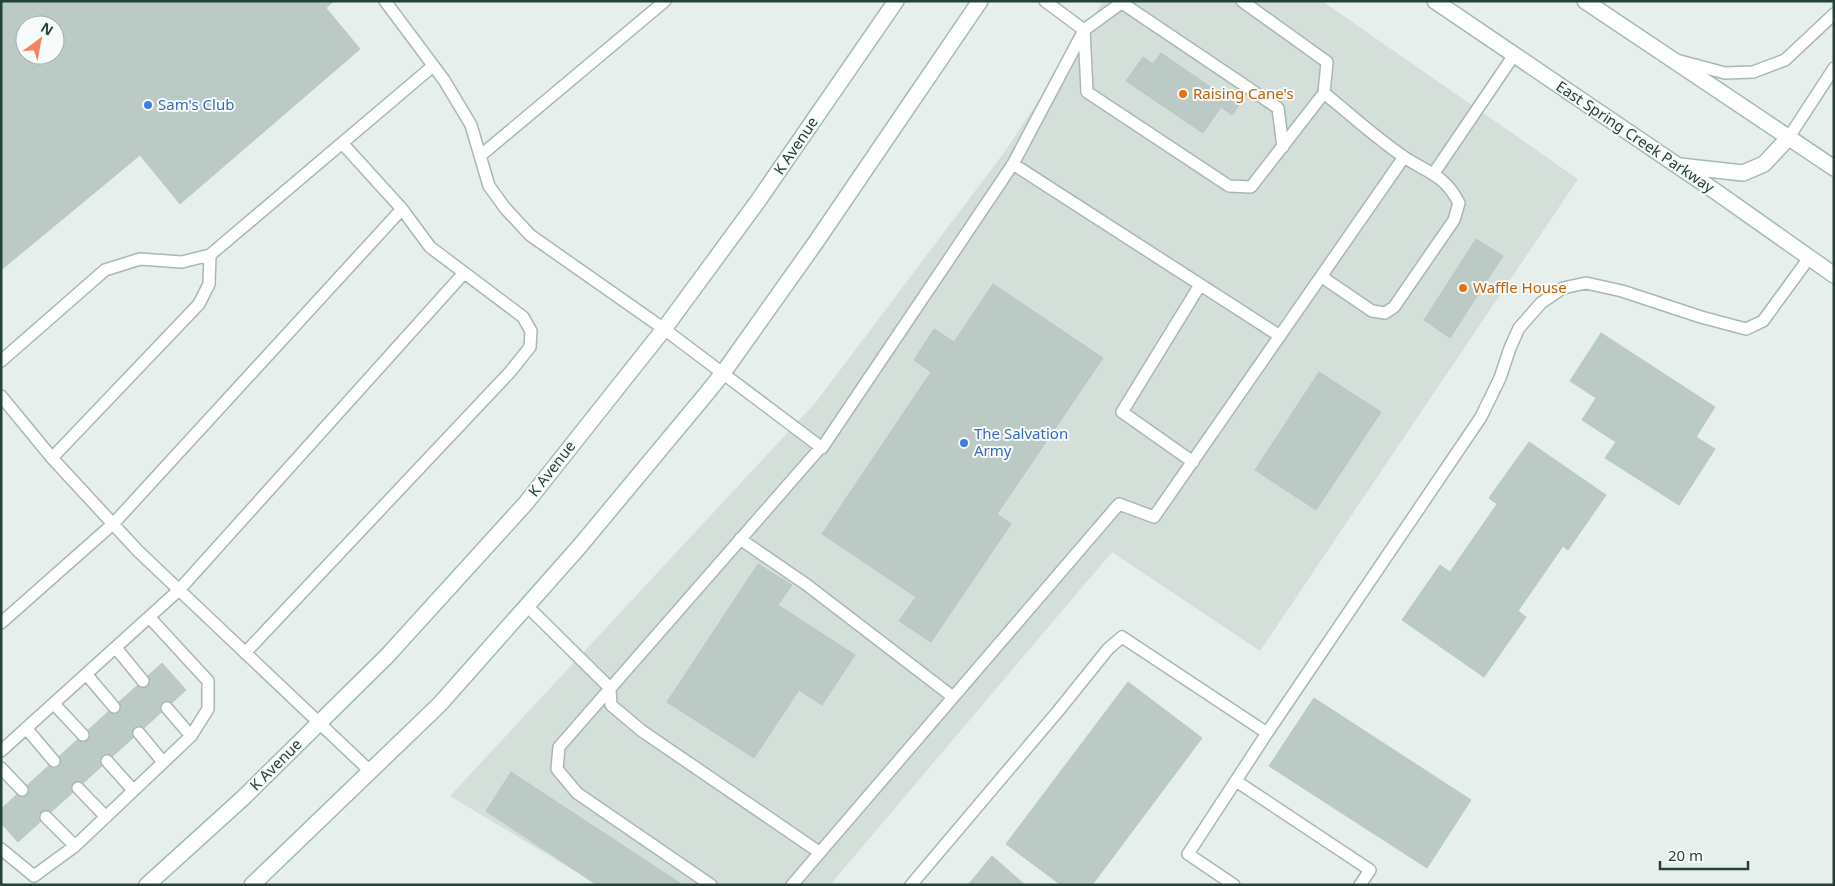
<svg xmlns="http://www.w3.org/2000/svg" width="1835" height="886" viewBox="0 0 1835 886" font-family="'Noto Sans',sans-serif">
	<rect width="100%" height="100%" fill="#e6efeb"/>
	<!-- built -->
	<path fill="#d4dfda" d="M1103 1H1322L1578 179 1260 651 1112 552 830 885H598L450 796 816 402 1006 150Z"/>
	<!-- building -->
	<path fill="#bbcac4" stroke="#b8c9c2" fill-rule="evenodd" d="M1 1H334L326 8 360 49 180 204 140 155 1 270ZM25 25H55V55H25Z
		M1161 53 1225 97 1228 92 1242 101 1232 115 1221 107 1203 133 1126 81 1143 57 1153 64Z
		M1476 239 1503 256 1450 338 1424 320Z
		M993 284 1103 358 997 514 1011 524 931 642 899 621 916 597 822 534 931 372 914 360 934 329 954 342Z
		M1601 333 1715 407 1696 437 1715 449 1679 505 1605 458 1616 442 1582 420 1596 398 1570 381Z
		M1319 372 1381 412 1316 510 1255 470Z
		M1529 442 1606 495 1568 550 1563 546 1518 611 1526 617 1484 677 1402 620 1440 565 1450 572 1497 504 1489 498Z
		M758 564 792 585 778 605 855 655 822 705 799 690 754 758 667 702Z
		M162 663 186 690 18 842 1 823V809Z
		M1128 682 1202 738 1092 885H1061L1006 844Z
		M1314 698 1471 800 1427 868 1269 766Z
		M511 772 683 885H597L486 811Z
		M992 856 1025 885H968Z"/>
	<g fill="none" stroke-linecap="round" stroke-linejoin="round">
		<defs>
			<path id="lane" d="M385 1 444 80 471 125 489 186 505 208 530 235 664 329 822 448 1013 164 1280 336
				M1045 1 1084 30 1124 1
				M1242 1 1327 62 1324 93C1350 114 1376 138 1404 157 1428 173 1444 174 1459 203L1454 220 1394 307 1385 313 1372 311 1322 277
				M1122 3 1278 108 1283 147
				M1084 30 1087 92 1229 186 1251 187 1324 93
				M1680 61 1725 73 1753 72 1785 60 1834 14
				M1789 137 1834 68
				M480 156 665 1
				M1013 164 1083 32
				M1434 173 1514 55
				M1 361 105 270 140 259 182 262 210 255
				M1 396 52 458 138 551 371 772
				M52 458 199 304 209 284 210 255 433 66
				M1193 462 1122 412 1200 285
				M740 539 807 585 953 697
				M527 606 610 688 611 705 642 731 819 852
				M1 623 114 523 402 209
				M116 648 143 681
				M245 653 510 372 530 347 531 331 523 317 430 247 402 209 342 143
				M87 675 114 707
				M54 704 83 735
				M167 708 191 736
				M26 728 54 761
				M139 733 163 762
				M1267 733 1481 417 1500 378 1510 348 1519 328 1541 303 1563 288 1586 283 1622 291 1701 317 1746 329 1763 321 1809 258
				M1 751 179 590 464 273
				M107 761 133 790
				M1 768 22 790
				M1236 781 1370 870 1360 885
				M78 788 106 817
				M46 817 75 846
				M1 849 34 876 75 846 191 736 208 709V681L150 618
				M711 885 577 793 557 769 559 747 821 447
				M792 885 1119 504 1154 517 1404 157
				M911 885 1059 710 1108 649 1122 637 1267 733 1188 854 1234 885"/>
			<path id="secondary" d="M1435 1 1715 191 1834 275
				M1585 1 1834 168
				M1680 166 1743 173 1764 164 1789 137
				M147 885 243 798 387 656 526 503 664 329 758 201 896 1
				M252 885 440 704 579 547 707 393 723 373 816 242 980 1"/>
		</defs>
		<!-- lane casing -->
		<use href="#lane" stroke="#a8b8b2" stroke-width="14"/>
		<!-- secondary casing -->
		<use href="#secondary" stroke="#a4bbb3" stroke-width="18"/>
		<!-- lane -->
		<use href="#lane" stroke="#fff" stroke-width="11"/>
		<!-- secondary -->
		<use href="#secondary" stroke="#fff" stroke-width="15"/>
	</g>
	<!-- markers -->
	<g fill="#e8710a" stroke="#f7fbf9" stroke-width="2">
		<circle cx="1183" cy="94" r="5"/>
		<circle cx="1463" cy="288" r="5"/>
	</g>
	<g fill="#3f7fe0" stroke="#f7fbf9" stroke-width="2">
		<circle cx="148" cy="105" r="5"/>
		<circle cx="964" cy="443" r="5"/>
	</g>
	<g text-anchor="middle" stroke-width="4" stroke-linejoin="round" paint-order="stroke">
		<!-- food labels -->
		<g font-size="15" fill="#c56008" stroke="#f7fbf9" text-anchor="start">
			<text x="1193" y="99">Raising Cane's</text>
			<text x="1473" y="293">Waffle House</text>
		</g>
		<!-- shop labels -->
		<g font-size="15" fill="#366cbe" stroke="#f7fbf9" text-anchor="start">
			<text x="158" y="110">Sam's Club</text>
			<text x="974" y="439">The Salvation<tspan x="974" dy="17">Army</tspan></text>
		</g>
		<!-- street labels -->
		<g font-size="15" fill="#24423a" stroke="#f7fbf9">
			<text transform="translate(1635 137) rotate(34)" y="5">East Spring Creek Parkway</text>
			<text transform="translate(796 146) rotate(-56)" y="5">K Avenue</text>
			<text transform="translate(552 469) rotate(-52)" y="5">K Avenue</text>
			<text transform="translate(276 765) rotate(-45)" y="5">K Avenue</text>
		</g>
	</g>
	<!-- border -->
	<rect width="1835" height="886" fill="none" stroke="#24423a" stroke-width="5"/>
	<!-- north arrow -->
	<g transform="translate(40 40) rotate(32)"><circle r="24" fill="#f7fbf9" stroke="#a3b1ad"/>
	<path d="M0-4L9 19L0 12L-9 19Z" fill="#f4845f"/>
	<text y="-8" font-size="14" font-weight="bold" text-anchor="middle" fill="#24423a">N</text>
	</g>
	<!-- scale -->
	<path d="M1660 861v8h88v-8" fill="none" stroke="#24423a" stroke-width="2.5"/>
	<text x="1668" y="861" font-size="15" fill="#24423a" stroke="#f7fbf9" stroke-width="4" paint-order="stroke">20 m</text>
</svg>
